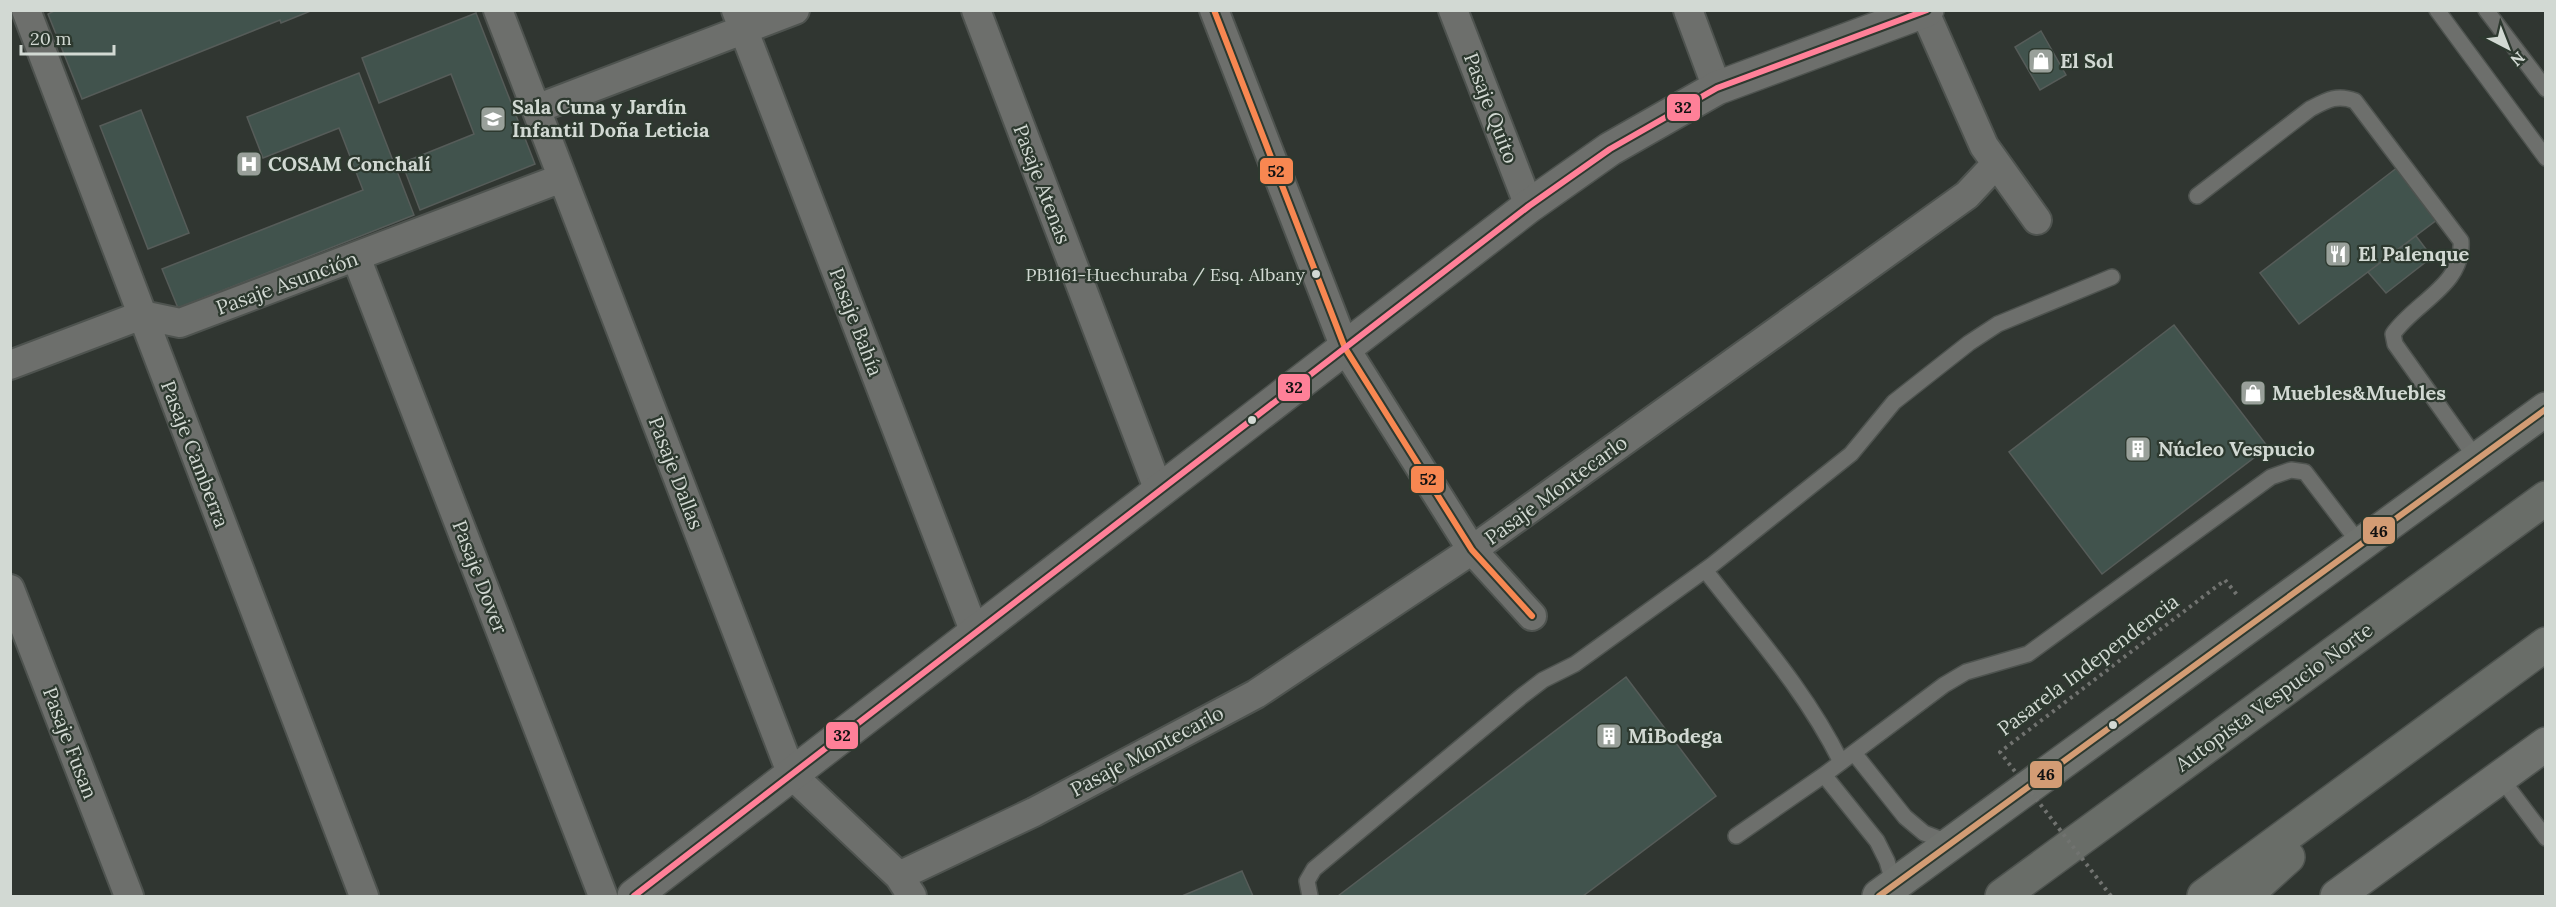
<svg xmlns="http://www.w3.org/2000/svg" width="2556" height="907" viewBox="0 0 2556 907" font-family="Lora,serif">
	<rect width="100%" height="100%" fill="#303631"/>
	<!-- building -->
	<path fill="#41534d" stroke="#565c59" stroke-width="1.5" d="M56 10H313L281 23 280 20 82 99 48 14Z
		M476 13 535 164 420 210 402 163 474 134 451 74 379 103 362 58Z
		M2041 31 2066 75 2040 90 2015 47Z
		M359 73 414 215 178 308 162 269 363 190 339 128 263 158 247 117Z
		M141 110 189 233 148 249 100 126Z
		M2398 167 2438 219 2299 324 2260 273Z
		M2416 236 2432 257 2386 293 2368 272Z
		M2174 325 2268 447 2102 574 2009 452Z
		M1626 677 1716 796 1583 896H1338Z
		M1242 871 1253 896H1182Z"/>
	<g fill="none" stroke-linecap="round" stroke-linejoin="round">
		<defs>
			<path id="service" d="M2437 10 2546 158
				M2486 10 2546 89
				M2197 196 2310 109C2327 100 2337 94 2355 101L2461 241C2464 285 2415 302 2393 334L2395 344 2476 458
				M1705 570C1753 632 1806 691 1841 762
				M1854 753 1905 817 1924 833 1950 843
				M1824 775 1877 841 1887 861 1894 885
				M2500 777 2546 838
				M1736 836 1824 775 1944 685 1966 672 2028 654 2271 477 2291 470 2305 472 2360 544
				M1310 896 1307 881 1314 869 1522 696 1543 680 1575 664 1712 565 1851 454 1894 402 1969 343 1998 324 2112 277"/>
			<path id="minor" d="M26 10 364 896
				M498 10 792 775 899 876 912 896
				M736 10 975 633
				M976 10 1159 491
				M1214 10 1345 348 1472 550 1532 616
				M1453 10 1529 206
				M1688 10 1717 88
				M1924 10 1984 146 2037 220
				M536 109 795 10
				M356 257 603 896
				M10 365 142 315 180 323 562 178
				M10 589 129 896
				M899 876 1034 812 1256 694 1472 550 1967 195 1996 164"/>
			<path id="tertiary" d="M634 896 1529 206 1610 149 1717 88 1927 10"/>
			<path id="secondary" d="M1879 896 2546 409
				M2337 896 2546 744"/>
			<path id="motorway" d="M2002 896 2546 498
				M2204 896 2546 644
				M2245 896 2288 857"/>
		</defs>
		<!-- service casing -->
		<use href="#service" stroke="#4e534f" stroke-width="18"/>
		<!-- minor casing -->
		<use href="#minor" stroke="#4e534f" stroke-width="32"/>
		<!-- tertiary casing -->
		<use href="#tertiary" stroke="#4e534f" stroke-width="36"/>
		<!-- secondary casing -->
		<use href="#secondary" stroke="#4e534f" stroke-width="36"/>
		<!-- motorway casing -->
		<use href="#motorway" stroke="#4e534f" stroke-width="36"/>
		<!-- path -->
		<path stroke="#717370" stroke-width="4" stroke-dasharray="3 4.5" stroke-linecap="butt" d="M2225 580 2238 596"/>
		<!-- service -->
		<use href="#service" stroke="#6d6f6c" stroke-width="15"/>
		<!-- minor -->
		<use href="#minor" stroke="#6d6f6c" stroke-width="28"/>
		<!-- tertiary -->
		<use href="#tertiary" stroke="#6d6f6c" stroke-width="33"/>
		<!-- secondary -->
		<use href="#secondary" stroke="#6f726e" stroke-width="33"/>
		<!-- motorway -->
		<use href="#motorway" stroke="#696d68" stroke-width="33"/>
		<!-- path-bridge -->
		<path stroke="#717370" stroke-width="4" stroke-dasharray="3 4.5" stroke-linecap="butt" d="M2111 896 2000 752 2225 580"/>
		<defs>
			<path id="bus-1" d="M1214 10 1345 348 1472 550 1532 616"/>
			<path id="bus-2" d="M634 896 1529 206 1610 149 1717 88 1927 10"/>
			<path id="bus-3" d="M1879 896 2546 409"/>
		</defs>
		<!-- bus-1 casing -->
		<use href="#bus-1" stroke="#2d392f" stroke-width="10"/>
		<!-- bus-2 casing -->
		<use href="#bus-2" stroke="#2d392f" stroke-width="10"/>
		<!-- bus-3 casing -->
		<use href="#bus-3" stroke="#2d392f" stroke-width="10"/>
		<!-- bus-1 -->
		<use href="#bus-1" stroke="#f88751" stroke-width="6"/>
		<!-- bus-2 -->
		<use href="#bus-2" stroke="#ff8098" stroke-width="6"/>
		<!-- bus-3 -->
		<use href="#bus-3" stroke="#d39c74" stroke-width="6"/>
	</g>
	<!-- icons -->
	<defs>
		<symbol id="shop-square" viewBox="-11 -11 22 22"><rect x="-9" y="-9" width="18" height="18" rx="4" fill="#99a09a" stroke="#2d392f"/><path d="M-5-2.5h2.3a2.7 3.5 0 0 1 5.4 0H5L5.5 6h-11ZM-1.5-2.5h3a1.5 2.3 0 0 0-3 0Z" fill="#fff"/></symbol>
		<symbol id="school-square" viewBox="-11 -11 22 22"><rect x="-9" y="-9" width="18" height="18" rx="4" fill="#99a09a" stroke="#2d392f"/><path d="M0-5L7-2L0 1L-7-2ZM-4 1L0 2.5L4 1V4Q0 6-4 4Z" fill="#fff"/></symbol>
		<symbol id="hospital-square" viewBox="-11 -11 22 22"><rect x="-9" y="-9" width="18" height="18" rx="4" fill="#99a09a" stroke="#2d392f"/><path d="M-5-5h3v3.5h4V-5h3V5h-3V1.5h-4V5h-3Z" fill="#fff"/></symbol>
		<symbol id="restaurant-square" viewBox="-11 -11 22 22"><rect x="-9" y="-9" width="18" height="18" rx="4" fill="#99a09a" stroke="#2d392f"/><path d="M-5-6h1v4h1v-4h1v4h1v-4h1v5L-1.5 .5V6h-2V.5L-5-1ZM5-6V6H3V1.5H1.5Q1.5-4 5-6Z" fill="#fff"/></symbol>
		<symbol id="building-square" viewBox="-11 -11 22 22"><rect x="-9" y="-9" width="18" height="18" rx="4" fill="#99a09a" stroke="#2d392f"/><path d="M-4-6H4V6H1V3H-1V6H-4ZM-2.5-4.3h1.7v1.8h-1.7ZM.8-4.3h1.7v1.8H.8ZM-2.5-1h1.7V.8h-1.7ZM.8-1h1.7V.8H.8Z" fill="#fff"/></symbol>
	</defs>
	<g fill-rule="evenodd">
		<use href="#shop-square" x="2026" y="46" width="30" height="30"/>
		<use href="#school-square" x="478" y="104" width="30" height="30"/>
		<use href="#hospital-square" x="234" y="149" width="30" height="30"/>
		<use href="#restaurant-square" x="2323" y="239" width="30" height="30"/>
		<use href="#shop-square" x="2238" y="378" width="30" height="30"/>
		<use href="#building-square" x="2123" y="434" width="30" height="30"/>
		<use href="#building-square" x="1594" y="721" width="30" height="30"/>
	</g>
	<!-- markers -->
	<g fill="#d2d9d3" stroke="#2d392f" stroke-width="2">
		<circle cx="1316" cy="274" r="5"/>
		<circle cx="1252" cy="420" r="5"/>
		<circle cx="2113" cy="725" r="5"/>
	</g>
	<g text-anchor="middle" stroke-width="4.5" stroke-linejoin="round" paint-order="stroke">
		<!-- bus labels -->
		<g font-size="18" fill="#d2d9d3" stroke="#2d392f" text-anchor="end">
			<text x="1305" y="281">PB1161-Huechuraba / Esq. Albany</text>
		</g>
		<!-- poi labels -->
		<g font-size="20" font-weight="bold" fill="#d2d9d3" stroke="#2d392f" text-anchor="start">
			<text x="2060" y="68">El Sol</text>
			<text x="512" y="114">Sala Cuna y Jardín<tspan x="512" dy="23">Infantil Doña Leticia</tspan></text>
			<text x="268" y="171">COSAM Conchalí</text>
			<text x="2358" y="261">El Palenque</text>
			<text x="2272" y="400">Muebles&amp;Muebles</text>
			<text x="2158" y="456">Núcleo Vespucio</text>
			<text x="1628" y="743">MiBodega</text>
		</g>
		<!-- street labels -->
		<g font-size="20" fill="#d2d9d3" stroke="#2d392f">
			<text transform="translate(1491 108) rotate(69)" y="7">Pasaje Quito</text>
			<text transform="translate(1042 184) rotate(69)" y="7">Pasaje Atenas</text>
			<text transform="translate(287 283) rotate(-20)" y="7">Pasaje Asunción</text>
			<text transform="translate(856 322) rotate(69)" y="7">Pasaje Bahía</text>
			<text transform="translate(195 454) rotate(69)" y="7">Pasaje Camberra</text>
			<text transform="translate(676 473) rotate(69)" y="7">Pasaje Dallas</text>
			<text transform="translate(1556 490) rotate(-36)" y="7">Pasaje Montecarlo</text>
			<text transform="translate(480 577) rotate(69)" y="7">Pasaje Dover</text>
			<text transform="translate(2088 665) rotate(-37)" y="7">Pasarela Independencia</text>
			<text transform="translate(2274 697) rotate(-36)" y="7">Autopista Vespucio Norte</text>
			<text transform="translate(70 743) rotate(69)" y="7">Pasaje Fusan</text>
			<text transform="translate(1147 751) rotate(-28)" y="7">Pasaje Montecarlo</text>
		</g>
	</g>
	<g stroke="#2d392f" stroke-width="2">
		<rect x="1666" y="93" width="35" height="29" rx="6" fill="#ff8098"/>
		<rect x="1259" y="157" width="35" height="28" rx="6" fill="#f88751"/>
		<rect x="1277" y="373" width="34" height="29" rx="6" fill="#ff8098"/>
		<rect x="1410" y="465" width="35" height="29" rx="6" fill="#f88751"/>
		<rect x="2362" y="516" width="34" height="29" rx="6" fill="#d39c74"/>
		<rect x="825" y="721" width="34" height="29" rx="6" fill="#ff8098"/>
		<rect x="2029" y="760" width="34" height="29" rx="6" fill="#d39c74"/>
	</g>
	<g font-size="16" text-anchor="middle" font-weight="bold" fill="#111">
		<text x="1683" y="113">32</text>
		<text x="1276" y="177">52</text>
		<text x="1294" y="393">32</text>
		<text x="1428" y="485">52</text>
		<text x="2379" y="537">46</text>
		<text x="842" y="741">32</text>
		<text x="2046" y="780">46</text>
	</g>
	<!-- border -->
	<rect width="2556" height="907" fill="none" stroke="#d2d9d3" stroke-width="24"/>
	<!-- north arrow -->
	<g transform="translate(2508 48) rotate(138)" stroke="#2d392f" stroke-width="4.5" paint-order="stroke">
	<path d="M0-4.5L10 22L0 15L-10 22Z" fill="#d2d9d3"/>
	<text y="-9" font-size="16" font-weight="bold" text-anchor="middle" fill="#d2d9d3">N</text>
	</g>
	<!-- scale -->
	<path d="M21 45v9h93v-9" fill="none" stroke="#d2d9d3" stroke-width="3"/>
	<text x="30" y="45" font-size="18" fill="#d2d9d3" stroke="#2d392f" stroke-width="4.5" paint-order="stroke">20 m</text>
</svg>
